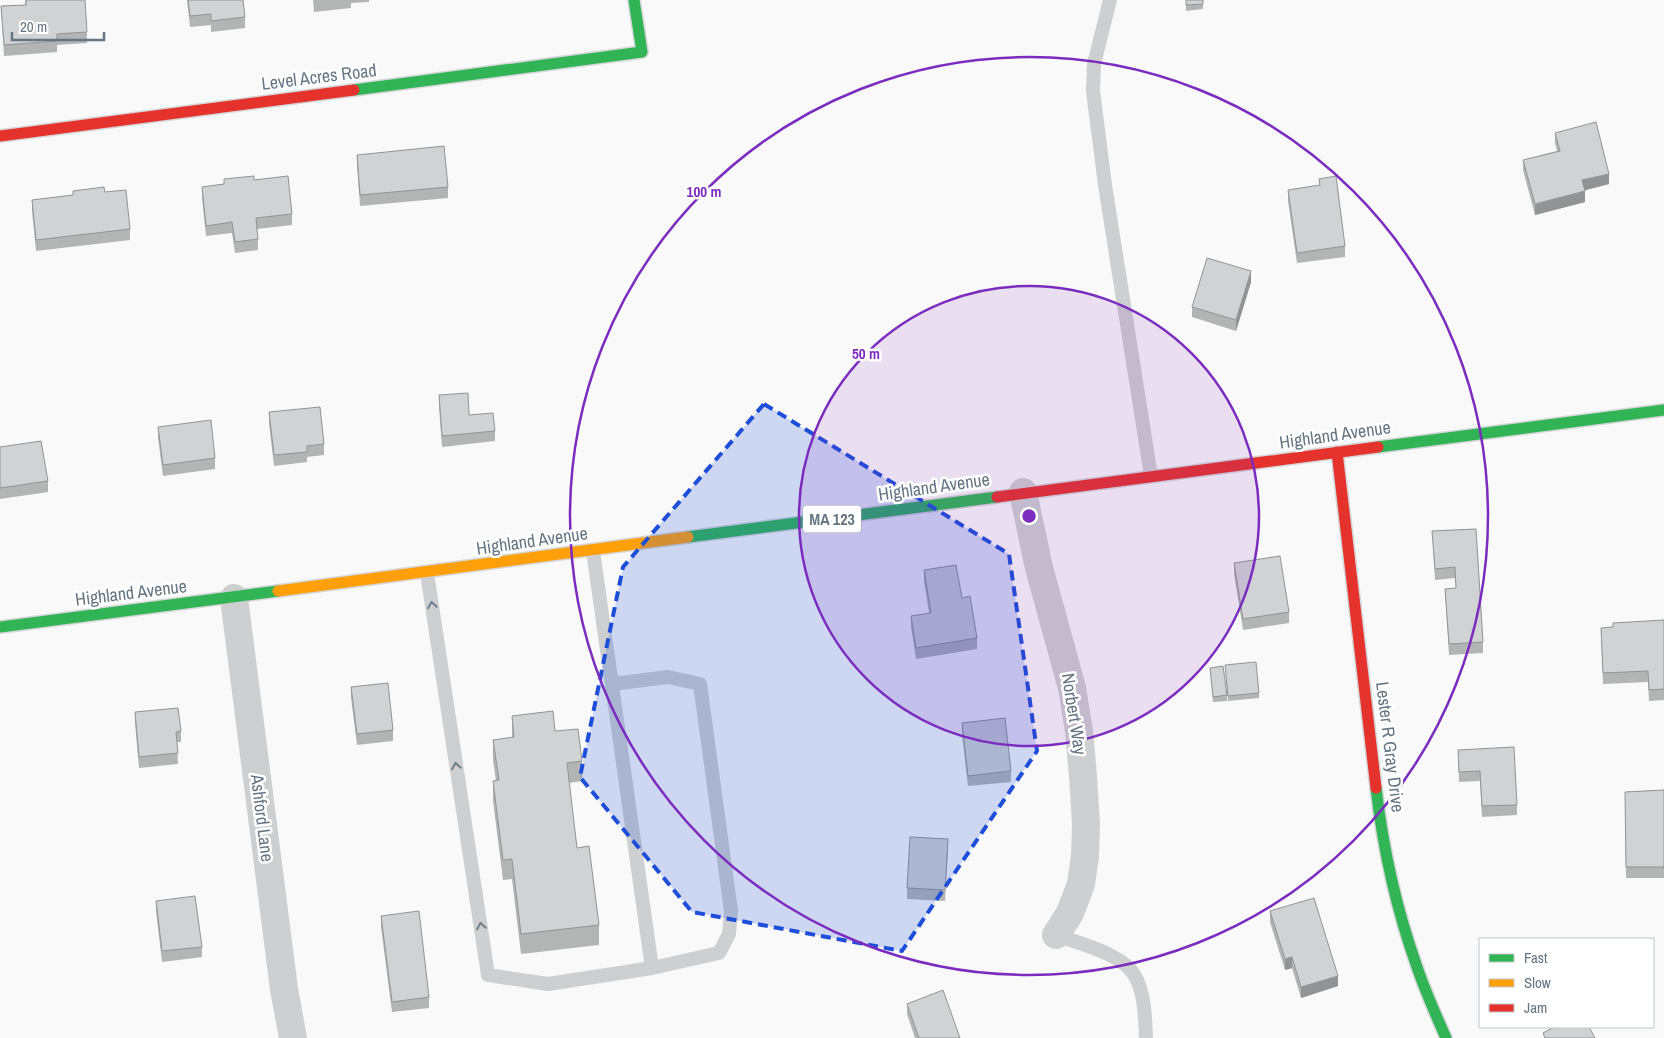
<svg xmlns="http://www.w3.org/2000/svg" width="1664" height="1038" viewBox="0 0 1664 1038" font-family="'Archivo Narrow',sans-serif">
	<rect width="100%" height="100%" fill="#f9f9f9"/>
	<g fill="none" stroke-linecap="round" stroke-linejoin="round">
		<defs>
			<path id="fast" d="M354 90 642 52 634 0
				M1378 447 1664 410
				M688 537 997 497
				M0 627 278 591
				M1376 788C1383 848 1397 911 1417 967 1425 991 1436 1015 1446 1038"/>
			<path id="slow" d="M278 591 688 537"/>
			<path id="jam" d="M0 136 354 90
				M1337 452 1376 788
				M997 497 1378 447"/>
		</defs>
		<!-- fast casing -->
		<use href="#fast" stroke="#d5d6d7" stroke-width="14"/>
		<!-- slow casing -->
		<use href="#slow" stroke="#d5d6d7" stroke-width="14"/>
		<!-- jam casing -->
		<use href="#jam" stroke="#d5d6d7" stroke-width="14"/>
		<!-- lane -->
		<path stroke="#cecfd0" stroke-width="14" d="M1110 0 1094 64 1093 91 1105 185 1151 476
			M427 573 488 975 548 984 652 968 593 551
			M612 684 668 677 700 684 731 911 729 934 719 953 652 968
			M1056 935C1080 944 1122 953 1135 976 1145 994 1145 1018 1146 1038"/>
		<!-- street -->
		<path stroke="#cecfd0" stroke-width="28" d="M1023 492 1039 568 1072 688 1079 731 1083 776 1086 824 1085 856 1081 884 1070 913 1056 935
			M234 598 284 989 293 1038"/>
		<!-- fast -->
		<use href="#fast" stroke="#30b455" stroke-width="11"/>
		<!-- slow -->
		<use href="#slow" stroke="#ff9f0a" stroke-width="11"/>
		<!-- jam -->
		<use href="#jam" stroke="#e5322d" stroke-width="11"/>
	</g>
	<!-- wall -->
	<path fill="#b3b5b5" d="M25 0H48L87 32V43L57 45V52L4 56 1 6 25 5Z
		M187 0H243L245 17V28L211 32V25L190 27Z
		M313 0H369V2L351 3V8L314 12Z
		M1186 0H1203V9L1186 11Z
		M1555 133 1609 184 1585 190V202L1535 215 1523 170V160L1557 151 1555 143Z
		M357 155 448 187V198L360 206 357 165Z
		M1319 179 1345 246V257L1297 263 1288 201V190L1319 185Z
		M254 180 292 214V225L257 229 258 239V250L235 253 232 233 206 236 202 198V187Z
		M105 192 130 229V240L36 251 32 211V200Z
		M1251 282 1236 331 1192 317V307Z
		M439 395 495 431V441L442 447 439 406Z
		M269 412 324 444V455L307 457V462L274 466 269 423Z
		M158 427 215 458V469L163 476 158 438Z
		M0 447 48 481V492L0 499Z
		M1476 529 1483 642V653L1449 655 1445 589 1456 588 1455 578 1435 580 1432 531Z
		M1234 563 1289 612V623L1243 630 1234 574Z
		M924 570 962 598 977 638V649L916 659 911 627V616L929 613 924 581Z
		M1664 620V700L1649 701 1648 682 1603 684 1601 628 1613 627Z
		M1225 665 1259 693V698L1228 701Z
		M1210 668 1227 695V701L1213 702Z
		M351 687 393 730V741L357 745 351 698Z
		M135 712 181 731V742H177L178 764 139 768 135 723Z
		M512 716 555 731 582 761V781L569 783 577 848 599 925V945L521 954 512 879 503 880 493 801V781H496L493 760V740L512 737Z
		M962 723 1011 771V782L968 786 962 734Z
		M1458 750 1517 805V815L1482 817 1480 781 1459 782Z
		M1664 790V878H1626L1625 792Z
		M948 850 945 901 907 899V888Z
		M156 901 202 947V957L162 962 156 911Z
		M1270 911 1338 986 1301 998 1292 968 1285 970 1270 922Z
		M381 916 429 997V1008L392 1012 381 927Z
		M907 1004 960 1038H915L907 1014Z"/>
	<!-- shaded-wall -->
	<path fill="#929394" d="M1609 174V184L1582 191V180Z
		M1585 191V202L1535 215V204Z
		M1251 271V282L1236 331V320Z
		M1292 957V968L1285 970V959Z
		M1338 976V986L1301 998V987Z"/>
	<!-- building -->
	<path fill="#d0d2d3" stroke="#929394" d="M26 0H85L87 32 57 34V41L4 45 1 6 26 5Z
		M188 0H243L245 17 211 21V14L190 16Z
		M1186 0H1203V4L1186 5Z
		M1596 122 1609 174 1582 180 1585 191 1535 204 1523 160 1560 151 1555 133Z
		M444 146 448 187 360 195 357 155Z
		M254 176V180L288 176 292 214 256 218 258 239 235 242 232 222 206 226 202 187 224 184V179Z
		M1336 176 1345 246 1297 253 1288 190 1320 185 1319 179Z
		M104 187 105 192 126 190 130 229 36 240 32 200 73 195V191Z
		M1207 258 1251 271 1236 320 1192 307Z
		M468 393 469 415 493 413 495 431 442 436 439 395Z
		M320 407 324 444 307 446V452L274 455 269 412Z
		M211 420 215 458 163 465 158 427Z
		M41 441 48 481 0 488V447Z
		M1476 529 1483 642 1449 644 1445 589 1456 588 1455 567 1435 569 1432 531Z
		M1280 556 1289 612 1243 619 1234 563Z
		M956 565 962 598 970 596 977 638 916 648 911 616 931 613 924 570Z
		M1664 620V689L1649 690 1648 671 1603 673 1601 628 1613 627V623Z
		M1256 662 1259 693 1228 696 1225 665Z
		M1223 666 1227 695 1213 697 1210 668Z
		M388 683 393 730 357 734 351 687Z
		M178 708 181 731 176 732 178 753 139 757 135 712Z
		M553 711 555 731 578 729 582 761 567 763 577 848 589 846 599 925 521 934 512 859 503 860 493 781 499 780 493 740 514 737 512 716Z
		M1005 718 1011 771 968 776 962 723Z
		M1514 747 1517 805 1482 806 1480 771 1459 772 1458 750Z
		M1664 790V867H1626L1625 792Z
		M910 837 948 839 945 890 907 888Z
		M195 896 202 947 162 951 156 901Z
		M1314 898 1338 976 1301 987 1292 957 1285 959 1270 911Z
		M419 911 429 997 392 1002 381 916Z
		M943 990 960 1038H919L907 1004Z
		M1554 1027H1589L1595 1038H1545L1543 1033Z"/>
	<!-- one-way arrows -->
	<defs><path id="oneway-chevron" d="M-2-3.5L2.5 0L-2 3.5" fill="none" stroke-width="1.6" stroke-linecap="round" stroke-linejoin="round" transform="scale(1.25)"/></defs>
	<g stroke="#707f8b">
		<use href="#oneway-chevron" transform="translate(432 605) rotate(-99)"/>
		<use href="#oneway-chevron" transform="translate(456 766) rotate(-99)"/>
		<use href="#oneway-chevron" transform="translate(481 926) rotate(-99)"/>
	</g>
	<!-- marked area -->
	<path fill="#1d4ed8" fill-opacity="0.2" stroke="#1d4ed8" stroke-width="4" stroke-dasharray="10 6" stroke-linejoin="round" d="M764 404 1009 554 1037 751 902 951 692 912 580 777 623 567Z"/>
	<!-- distance rings -->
	<circle cx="1029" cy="516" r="230" fill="#7b2cbf" fill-opacity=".12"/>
	<g fill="none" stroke="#7b2cbf" stroke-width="2.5">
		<circle cx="1029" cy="516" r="230"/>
		<circle cx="1029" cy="516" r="459"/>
	</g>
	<g text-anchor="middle" stroke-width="5" stroke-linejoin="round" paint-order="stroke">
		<!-- shield labels -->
		<rect fill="#fff" stroke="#939fa8" stroke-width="1" x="803" y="505.5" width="58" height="27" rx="4"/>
		<g font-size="16" font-weight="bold" fill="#657683">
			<text x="832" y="525">MA 123</text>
		</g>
		<!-- street labels -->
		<g font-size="18" fill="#657683" stroke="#fff">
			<text transform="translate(319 77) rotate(-7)" y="6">Level Acres Road</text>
			<text transform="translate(1335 435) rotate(-8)" y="6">Highland Avenue</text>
			<text transform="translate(934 487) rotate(-8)" y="6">Highland Avenue</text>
			<text transform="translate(532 541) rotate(-8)" y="6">Highland Avenue</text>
			<text transform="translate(131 593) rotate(-7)" y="6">Highland Avenue</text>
			<text transform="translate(1074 714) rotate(81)" y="6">Norbert Way</text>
			<text transform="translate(1390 747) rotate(83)" y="6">Lester R Gray Drive</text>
			<text transform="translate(262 818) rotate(83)" y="6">Ashford Lane</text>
		</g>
	</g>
	<circle cx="1029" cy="516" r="8" fill="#7b2cbf" stroke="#fff" stroke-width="2.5"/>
	<g font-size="15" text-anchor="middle" font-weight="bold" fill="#7b2cbf" stroke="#fff" stroke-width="5" stroke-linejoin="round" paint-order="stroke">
		<text x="704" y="197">100 m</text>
		<text x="866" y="359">50 m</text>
	</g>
	<!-- legend -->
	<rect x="1479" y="938" width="175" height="90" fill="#ffffff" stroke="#c1c8cd"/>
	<rect x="1489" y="954" width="25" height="8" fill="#30b455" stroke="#c1c8cd"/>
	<text x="1524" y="963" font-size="15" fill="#657683">Fast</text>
	<rect x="1489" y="979" width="25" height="8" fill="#ff9f0a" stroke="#c1c8cd"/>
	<text x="1524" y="988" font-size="15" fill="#657683">Slow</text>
	<rect x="1489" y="1004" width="25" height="8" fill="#e5322d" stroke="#c1c8cd"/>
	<text x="1524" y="1013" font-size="15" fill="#657683">Jam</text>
	<!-- scale -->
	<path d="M12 32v8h92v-8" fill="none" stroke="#657683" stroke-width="2.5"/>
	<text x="20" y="32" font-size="15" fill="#657683" stroke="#ffffff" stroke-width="4" paint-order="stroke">20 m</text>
</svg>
